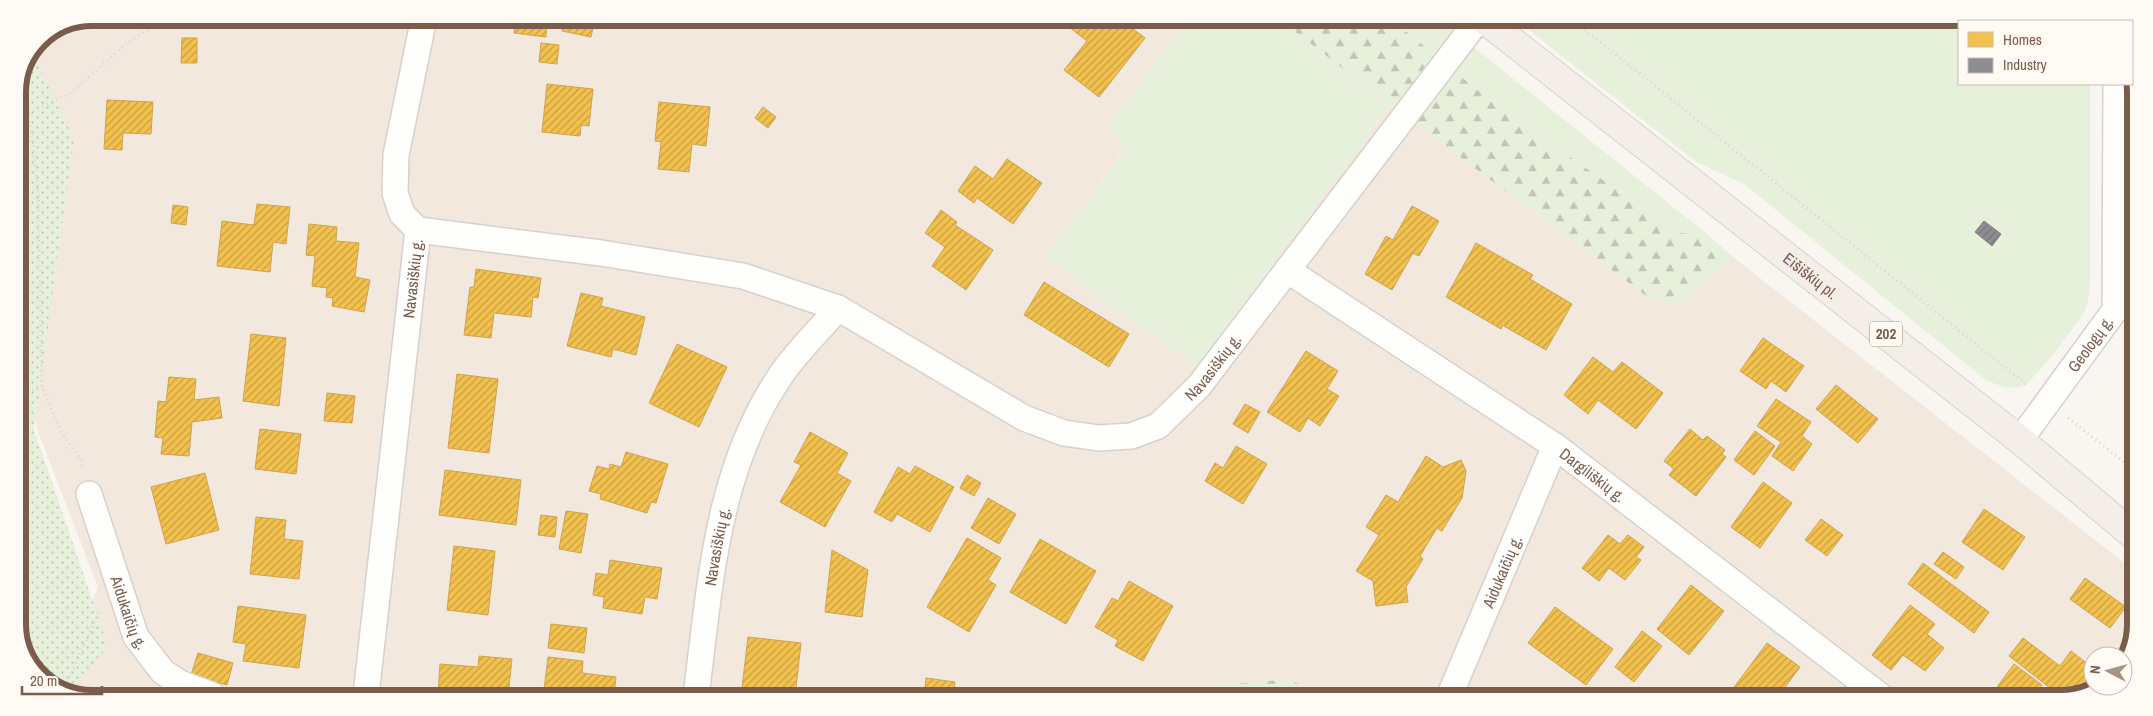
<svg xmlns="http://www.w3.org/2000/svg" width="2153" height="716" viewBox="0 0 2153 716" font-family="'Archivo Narrow',sans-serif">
	<defs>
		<pattern id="forest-firs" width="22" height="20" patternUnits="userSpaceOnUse" patternTransform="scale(1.25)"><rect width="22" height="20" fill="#e7f0db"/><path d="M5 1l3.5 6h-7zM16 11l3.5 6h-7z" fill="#c0c6b4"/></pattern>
		<pattern id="park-dots" width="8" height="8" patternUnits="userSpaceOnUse" patternTransform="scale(1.25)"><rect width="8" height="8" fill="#e7f0db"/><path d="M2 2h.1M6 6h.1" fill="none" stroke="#c0c6b4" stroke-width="1.8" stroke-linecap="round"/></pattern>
		<pattern id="homes-hatch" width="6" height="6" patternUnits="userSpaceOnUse" patternTransform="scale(1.25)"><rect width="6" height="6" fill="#f2c14e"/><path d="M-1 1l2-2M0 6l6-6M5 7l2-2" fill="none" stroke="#c9a043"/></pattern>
		<pattern id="industry-hatch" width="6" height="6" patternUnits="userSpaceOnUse" patternTransform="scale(1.25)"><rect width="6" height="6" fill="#8d8d92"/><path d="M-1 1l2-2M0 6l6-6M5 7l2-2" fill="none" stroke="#787679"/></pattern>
	</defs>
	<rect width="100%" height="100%" fill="#f9f5f0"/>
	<!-- residential -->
	<path fill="#f2e8de" d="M93 18 1186 20 1109 124 1124 150 1046 258 1197 367 1390 105 1645 295 1682 303 1733 257 2132 569V647L2123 659V656H2093V686H2097L2061 698 1307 697 1306 694 1192 691 1190 697 69 695 60 688 98 587 37 429 18 239V88L40 39Z"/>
	<!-- grass -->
	<path fill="#e7f0db" d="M1186 20H1280L1390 105 1197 367 1046 258 1124 151 1109 124Z
		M1392 20H1440L1708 235 1679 233 1498 107Z
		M1516 20 2009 21H1959V84H2090V283C2089 291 2089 302 2085 310 2081 320 2033 382 2024 385 2011 391 1998 385 1986 380L1744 184 1696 162Z"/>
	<!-- forest -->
	<path fill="url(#forest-firs)" d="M1280 20H1392L1498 107 1679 233 1708 235 1733 257 1682 303H1668L1645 295 1390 105Z
		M1291 679 1298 684 1307 697H1190L1192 691 1200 687Z"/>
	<!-- park -->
	<path fill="url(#park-dots)" d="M33 54 74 139 34 430 108 646 68 694 33 669 18 629V88Z"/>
	<!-- homes -->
	<path fill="url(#homes-hatch)" stroke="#cea34e" d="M230 18H254L253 22Z
		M355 18H397L396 24Z
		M516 18H547L546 37 514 33Z
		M557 18H595L591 37 562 31 564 21Z
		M1075 19 1121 20 1145 38 1099 97 1064 70 1087 41 1069 27Z
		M182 38H197V63H181Z
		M541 43 559 45 557 64 539 62Z
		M547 84 593 89 589 126 581 125 580 136 542 132Z
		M107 100 153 102 151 134 123 133 122 150 104 149Z
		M659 102 710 107 706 146 692 144 689 172 658 169 661 142 655 141Z
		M763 107 776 117 768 128 755 118Z
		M1007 159 1042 183 1013 224 977 198 974 203 958 191 975 166 993 179Z
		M257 204 290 207 286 244 273 242 270 272 217 266 222 221 254 225Z
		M173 205 188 207 186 225 171 223Z
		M1412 206 1439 221 1419 256 1413 253 1392 290 1365 274 1386 236 1393 240Z
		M941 210 957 222 955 225 993 250 966 290 932 266 945 247 925 233Z
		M309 224 337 227 336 241 359 243 355 277 370 280 364 312 332 306 333 298 326 297 327 288 312 286 315 256 306 255Z
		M1476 243 1533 275 1530 279 1572 304 1546 350 1502 325 1501 329 1446 297Z
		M476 269 541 278 538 298 533 297 531 317 494 313 491 338 464 335 470 287H474Z
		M1044 282 1129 334 1109 367 1024 315Z
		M581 293 603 298 601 306 645 317 636 355 613 349 611 357 567 346Z
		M251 334 286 338 279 406 243 401Z
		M1763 338 1804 366 1786 392 1771 381 1766 389 1740 371Z
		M677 344 727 367 699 427 649 403Z
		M1306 351 1338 371 1327 389 1339 396 1320 426 1308 418 1300 432 1267 412Z
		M1593 357 1613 372 1622 362 1663 393 1636 429 1598 400 1588 414 1564 395Z
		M457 374 498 379 489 453 448 448Z
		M169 377 196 379 194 400 219 397 222 418 192 422 189 456 161 454 163 438 155 437 158 401 166 402Z
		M1836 385 1878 419 1858 443 1816 409Z
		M327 393 355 396 352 423 324 421Z
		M1776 399 1811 422 1802 436 1812 444 1793 471 1772 456 1781 442 1757 426Z
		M1245 404 1260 412 1248 433 1233 424Z
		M260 429 301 434 296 474 255 469Z
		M1690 429 1703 440 1707 436 1725 450 1722 454 1726 457 1696 496 1669 475 1674 469 1664 461Z
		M1755 431 1775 446 1754 475 1734 460Z
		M810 432 848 453 837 473 851 481 825 527 780 502 801 465 794 462Z
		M1236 446 1267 464 1243 504 1205 481 1215 463 1223 468Z
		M626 452 668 464 656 503 651 502 647 513 600 499 601 494 589 491 597 466 609 469 610 464 621 467Z
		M1426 456 1443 467 1461 460 1466 471 1462 498 1442 531 1437 528 1420 556 1423 559 1406 587 1408 602 1376 606 1373 581 1356 571 1379 535 1366 527 1386 495 1398 502Z
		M915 466 954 487 930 532 897 514 892 522 874 512 898 467 910 474Z
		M445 470 521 480 516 525 439 515Z
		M205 473 219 530 166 544 151 487Z
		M967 475 981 483 974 496 960 488Z
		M1763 482 1792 503 1760 548 1731 527Z
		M988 498 1016 514 999 544 971 528Z
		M1984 509 2025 537 2003 570 1962 542Z
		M566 511 588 514 581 553 559 549Z
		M541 515 557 517 555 537 538 535Z
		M256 517 286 520 284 539 303 541 299 579 250 574Z
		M1821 519 1843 535 1827 556 1805 540Z
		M1608 535 1620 544 1628 535 1644 547 1636 557 1641 560 1625 580 1609 568 1599 581 1582 568Z
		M967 538 1001 558 988 580 996 585 969 632 927 607Z
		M1040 539 1096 571 1066 624 1010 592Z
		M454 546 495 551 488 615 447 610Z
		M832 550 868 570 862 617 825 612Z
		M1943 552 1964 567 1956 579 1934 564Z
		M610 560 662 568 657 599 645 597 642 614 603 608 604 597 593 595 596 573 608 575Z
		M1923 563 1989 612 1974 633 1908 584Z
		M2085 578 2126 607 2110 628 2070 599Z
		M1129 581 1173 606 1143 661 1115 646 1118 640 1095 627 1112 598 1118 601Z
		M1691 585 1724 611 1689 655 1657 629Z
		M1910 605 1935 624 1927 634 1944 648 1925 671 1903 655 1891 670 1872 655Z
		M238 606 306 615 299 668 243 661 246 644 233 642Z
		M1555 607 1613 649 1586 685 1528 643Z
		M551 624 587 628 584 653 548 648Z
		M1642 631 1662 646 1634 682 1615 667Z
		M748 637 801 643 795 696H741Z
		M2023 638 2060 666 2071 651 2093 668V683L2088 689 2063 698 2009 656Z
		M1767 643 1800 667 1777 698H1726Z
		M198 653 233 663 227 685 191 675Z
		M479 656 512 659 508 695 438 693 440 664 478 667Z
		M548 657 583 661 582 673 616 677 614 696H572V693L544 690Z
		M2014 664 2042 685 2038 691 2047 698H1989Z
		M926 678 955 682 953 696H924Z
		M831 689 897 696H830Z"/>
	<!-- industry -->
	<path fill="url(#industry-hatch)" stroke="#877e7d" d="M1984 221 2001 234 1992 246 1975 232Z"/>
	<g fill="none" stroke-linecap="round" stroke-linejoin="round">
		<defs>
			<g id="minor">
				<path d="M418 230 402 214 395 193 396 155 424 18"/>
				<path id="s1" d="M1287 270 1555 446 1883 698"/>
				<path id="s2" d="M2020 440 2115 310 2116 84"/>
				<path id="s3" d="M89 494 136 637 163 672 180 683 212 695"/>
				<path id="s4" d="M366 695 418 230 601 253 743 276 838 308 1024 418 1064 433 1099 438 1131 436 1158 426 1199 386 1478 20"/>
				<path id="s5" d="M696 696C710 587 716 472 779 378 795 353 819 331 838 308"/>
				<path id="s6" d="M1449 697 1555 446"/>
			</g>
			<g id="primary">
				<path id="s7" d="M1485 20 2020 440 2132 534"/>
			</g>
		</defs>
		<!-- minor casing -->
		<use href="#minor" stroke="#d7d1cb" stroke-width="28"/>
		<!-- primary casing -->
		<use href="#primary" stroke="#dad1cc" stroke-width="30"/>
		<!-- path -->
		<path stroke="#dcd5d0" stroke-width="3" stroke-dasharray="1 4" stroke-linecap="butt" d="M1573 20 2028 386
			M18 88 29 113 38 188 42 387 63 435 81 460 83 469
			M29 113 71 93 127 43 165 18
			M18 395 42 387
			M2068 418 2133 469
			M63 691 99 612"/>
		<!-- minor -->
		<use href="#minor" stroke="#fefefd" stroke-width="25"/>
		<!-- primary -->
		<use href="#primary" stroke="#f3eee8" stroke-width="28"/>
	</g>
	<g text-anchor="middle" stroke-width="5" stroke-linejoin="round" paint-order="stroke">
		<!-- shield labels -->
		<rect fill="#fffaf3" stroke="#a28b7f" stroke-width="1" x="1870" y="321.5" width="32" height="25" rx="4"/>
		<g font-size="15" font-weight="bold" fill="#7a5c4d">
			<text x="1886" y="339">202</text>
		</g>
		<!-- street labels -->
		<g font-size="16" fill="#7a5c4d" stroke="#fffaf3">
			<text dy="6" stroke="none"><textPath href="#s7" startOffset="414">Eišiškių pl.</textPath></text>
			<text dy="6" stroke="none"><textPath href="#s4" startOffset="419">Navasiškių g.</textPath></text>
			<text dy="6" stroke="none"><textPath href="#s2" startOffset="119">Geologų g.</textPath></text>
			<text dy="6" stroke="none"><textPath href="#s4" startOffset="1332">Navasiškių g.</textPath></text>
			<text dy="6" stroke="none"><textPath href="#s1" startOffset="368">Dargiliškių g.</textPath></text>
			<text dy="6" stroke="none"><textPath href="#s5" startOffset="151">Navasiškių g.</textPath></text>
			<text dy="6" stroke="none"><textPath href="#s6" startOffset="136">Aidukaičių g.</textPath></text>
			<text dy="6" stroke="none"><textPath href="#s3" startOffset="125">Aidukaičių g.</textPath></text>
		</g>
	</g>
	<!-- crop -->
	<path d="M0 0H2153V716H0ZM92 26H2061A66 66 0 0 1 2127 92V624A66 66 0 0 1 2061 690H92A66 66 0 0 1 26 624V92A66 66 0 0 1 92 26Z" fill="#fffaf3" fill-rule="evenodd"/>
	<path fill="none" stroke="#7a5c4d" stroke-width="6" d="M92 26H2061A66 66 0 0 1 2127 92V624A66 66 0 0 1 2061 690H92A66 66 0 0 1 26 624V92A66 66 0 0 1 92 26Z"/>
	<!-- legend -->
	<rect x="1958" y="20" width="175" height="65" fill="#fffaf3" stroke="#cabbb1"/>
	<rect x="1968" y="32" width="25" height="15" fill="#f2c14e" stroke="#cabbb1"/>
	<text x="2003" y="45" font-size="15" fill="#7a5c4d">Homes</text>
	<rect x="1968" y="58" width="25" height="15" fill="#8d8d92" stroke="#cabbb1"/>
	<text x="2003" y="70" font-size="15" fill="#7a5c4d">Industry</text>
	<!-- north arrow -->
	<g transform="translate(2108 671) rotate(276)"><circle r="24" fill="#fffaf3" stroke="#cabbb1"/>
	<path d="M0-4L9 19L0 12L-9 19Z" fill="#a69286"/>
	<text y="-8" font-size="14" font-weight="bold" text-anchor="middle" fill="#7a5c4d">N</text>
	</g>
	<!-- scale -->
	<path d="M22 686v8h80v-8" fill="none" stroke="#7a5c4d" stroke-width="2.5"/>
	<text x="30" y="686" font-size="15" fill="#7a5c4d" stroke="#fffaf3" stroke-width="4" paint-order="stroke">20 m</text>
</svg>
